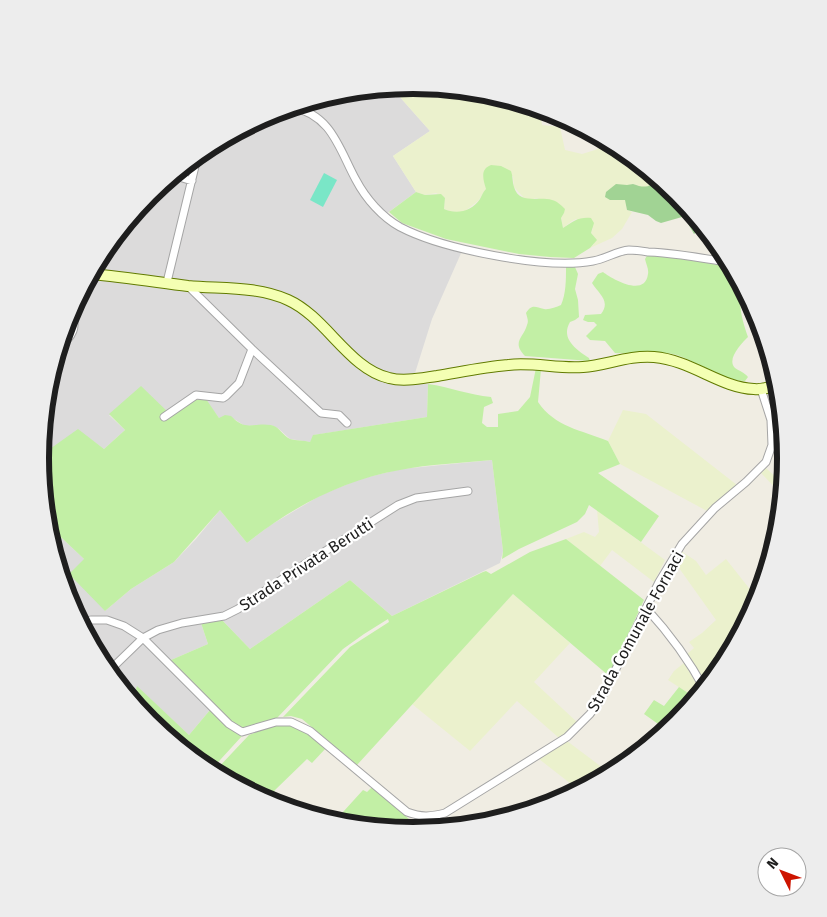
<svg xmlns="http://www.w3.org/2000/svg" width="827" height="917" viewBox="0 0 827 917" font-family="'Fira Sans',sans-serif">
	<rect width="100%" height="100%" fill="#f0ede3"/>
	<!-- residential -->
	<path fill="#dcdbdb" d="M391 87 430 131 393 156 416 192 382 217 462 251 432 319 415 373 412 375 409 384H428L427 417 314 435 310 442 290 439 279 429 271 425 245 426 234 419 219 418 205 399 171 416 109 415 125 430 104 449 86 436 40 456 47 385 69 315 103 251 150 194 206 148 271 113 341 92Z
		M492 460 503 551 500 563 392 616 350 580 250 649 222 620 201 623 208 644 171 660 215 704 189 735 137 687 132 701 103 666 68 601 47 531 46 523 84 559 105 611 131 589 174 562 196 539 220 510 247 543 269 526 321 495 360 479 401 469Z"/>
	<!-- farmland -->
	<path fill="#ebf1cd" d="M414 85 487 92 540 109 542 125 560 127 565 150 582 154 595 150 610 142 621 148 659 179 649 186 643 188 633 184 627 186 616 184V200H626L627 210 632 212 622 229 612 238 590 248 594 244 591 233 593 228 576 219 572 221 563 228 561 217 564 213 537 198 530 200 525 199 514 187 513 176 486 189 478 201 465 211 460 213 449 211 444 209 445 198 436 193 425 195 416 192 393 156 430 131 391 87Z
		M623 410 646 414 737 485 707 511 620 464 608 441Z
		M766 468 784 485 783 496 761 473Z
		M597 510 665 560 654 582 612 550 600 566 566 539 584 532 595 537 599 532Z
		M681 551 696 561 706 575 726 559 756 597 761 593 753 612 744 620 747 624 724 666 706 688 686 655 694 648 689 642 702 633 716 620 674 561Z
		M513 594 570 643 534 682 578 723 559 738 517 701 470 751 412 704Z
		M684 663 702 693 697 699 668 680 674 671Z
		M567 741 611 774 580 791 539 759Z"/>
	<!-- grass -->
	<path fill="#c2efa5" d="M491 165 501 166 511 171C513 176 512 181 514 187 519 205 539 196 552 200 557 201 561 205 565 209L564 213 561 218 563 228C574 221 578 217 591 218L594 223 591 233 597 240 590 248 574 258 550 257 519 254 446 239 402 223 389 212 416 192 425 195 441 194 445 198 444 209C457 215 472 211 480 199 482 195 483 192 486 189 483 179 480 169 491 165Z
		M648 254 703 262 733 268 744 288C736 303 743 322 748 337 742 343 726 359 735 368 739 371 744 372 748 377L745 381C727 382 693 359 673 354 654 350 635 354 615 353L605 341 590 340 586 336 597 325 594 322H588L583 320 585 315 601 314C611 301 599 294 592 283L598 274 603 272C612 279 645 298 648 274 649 269 646 264 645 259Z
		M566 267H575L578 274 575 289 578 300 579 317 575 320 570 322C560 339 577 350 589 358L590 361 525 356C511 342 524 337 527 325 529 321 527 317 526 313 532 304 535 307 544 309 549 310 556 307 561 305 566 294 566 280 566 267Z
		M536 368 541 369 538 402C555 427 581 430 608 441L620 464 598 473 659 516 641 542 589 505 585 514 577 522 519 549 502 559 503 551 492 460C462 463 430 464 400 470 343 480 292 507 247 543L220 510 174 562 131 589 105 611 69 574 84 559 46 523 40 456 78 429 104 449 125 430 109 414 141 386 171 415 194 400 206 399 219 418 225 415 231 416C246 432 253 422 271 425 280 427 283 436 290 439 296 441 304 440 310 442L313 435 427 417 428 384C450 387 469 395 491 397L493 403 484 407 482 423 487 427H498V414L518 411 530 397Z
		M566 539 644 600 609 676 513 594 357 765 302 719 291 716 283 717 350 647 389 622 388 619 364 634 343 649 277 718 248 727H240L234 724 171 660 208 644 201 623 222 620 250 649 350 580 392 616 483 572 486 571 491 574 530 552Z
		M137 686 189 735 210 710 229 728 242 736 210 771 149 722 132 701Z
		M679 687 697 699 677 723 668 731 644 714 654 700 664 706Z
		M276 724H292L305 730 326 748 312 763 307 759 274 791 297 812C268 803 238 791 216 770L249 735Z
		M373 786 410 820 395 830 340 825 333 823 363 790 367 792Z"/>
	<!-- forest -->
	<path fill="#a1d394" d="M659 179 678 195 703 226 694 234 686 220 682 217 661 223 656 221 648 215 627 210 625 200H610L605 197 606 192 616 184 627 185 633 184C644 188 649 188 659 179Z"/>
	<!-- pitch -->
	<path fill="#7ae6c7" d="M324 173 337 180 323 207 310 200Z"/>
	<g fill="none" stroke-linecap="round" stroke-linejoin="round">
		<defs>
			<path id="street" d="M292 107C332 115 339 149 356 180 366 199 382 217 400 227 442 249 546 270 593 261 605 259 617 251 629 250 635 250 642 251 648 252 676 253 703 258 731 263
				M304 111 310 102
				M173 175 192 181
				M167 282 198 154
				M188 286 252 349 321 413 339 415 347 423
				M59 346C72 338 79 326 70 312
				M164 417 196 395 223 398 226 396 239 383 252 349
				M646 608C668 632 689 660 705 690
				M80 623 91 620H107L124 626 143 638 229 724 242 732 276 722H291L310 731 407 812C421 817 430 817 445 813L567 737 590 714 601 699 659 582 682 544 715 508 746 482 766 462 772 445 771 420 761 389
				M108 672 143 638 158 630 182 623 224 616 238 609 305 564 398 505 416 498 468 491
				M416 832 422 817"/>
			<path id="secondary" d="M91 274C123 277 156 282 188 286 222 289 257 286 288 300 326 317 349 369 389 378 404 382 422 378 437 376 461 372 484 367 508 365 533 362 558 369 583 367 607 365 629 355 654 357 691 360 721 388 754 389 763 390 771 387 779 384"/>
		</defs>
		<!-- street casing -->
		<use href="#street" stroke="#a5a5a5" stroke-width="9"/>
		<!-- secondary casing -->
		<use href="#secondary" stroke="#617b00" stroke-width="12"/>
		<!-- street -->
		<use href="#street" stroke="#fff" stroke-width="7"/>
		<!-- secondary -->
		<use href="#secondary" stroke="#f4ffb3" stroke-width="10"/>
	</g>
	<g text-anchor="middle" stroke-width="4.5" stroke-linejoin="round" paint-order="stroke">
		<!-- street labels -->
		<g font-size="16" fill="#1e1e1e" stroke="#fff">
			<text transform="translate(306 564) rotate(-33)" y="6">Strada Privata Berutti</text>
			<text transform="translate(635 631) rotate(-61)" y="6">Strada Comunale Fornaci</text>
		</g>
	</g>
	<!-- crop -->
	<path d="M0 0H827V917H0ZM49 458a364 364 0 1 1 728 0a364 364 0 1 1-728 0Z" fill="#ededed" fill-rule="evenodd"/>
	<path fill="none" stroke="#1e1e1e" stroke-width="6" d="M49 458a364 364 0 1 1 728 0a364 364 0 1 1-728 0Z"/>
	<!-- north arrow -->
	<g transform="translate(782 872) rotate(312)"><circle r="24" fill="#ffffff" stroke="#a5a5a5"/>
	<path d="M0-4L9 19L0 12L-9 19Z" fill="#cd1400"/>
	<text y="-8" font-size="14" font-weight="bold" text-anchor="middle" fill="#1e1e1e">N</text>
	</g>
</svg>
